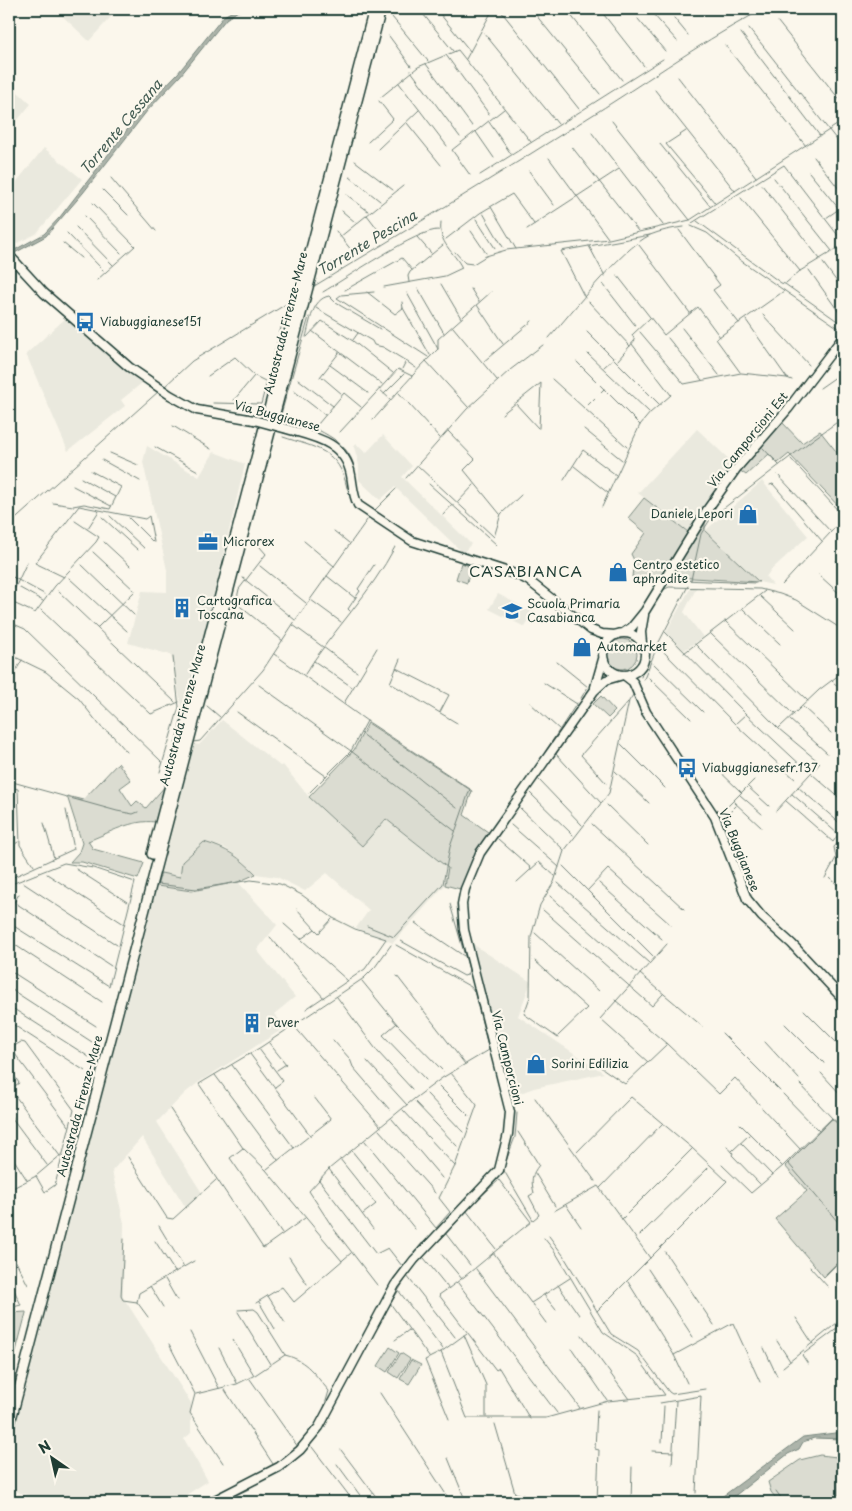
<svg xmlns="http://www.w3.org/2000/svg" width="852" height="1511" viewBox="0 0 852 1511" font-family="'Playpen Sans',sans-serif">
	<rect width="100%" height="100%" fill="#fbf7ec"/>
	<filter id="ink" filterUnits="userSpaceOnUse"><feTurbulence type="fractalNoise" baseFrequency=".02" numOctaves="2"/><feDisplacementMap in="SourceGraphic" scale="10" xChannelSelector="R" yChannelSelector="G"/><feConvolveMatrix kernelMatrix="1 2 1 2 8 2 1 2 1" color-interpolation-filters="sRGB"/></filter>
	<g filter="url(#ink)">
		<!-- built -->
		<path fill="#eae9de" d="M55 9H118L89 41Z
			M9 84 31 104 9 130Z
			M44 148 82 179 36 234 9 247V191Z
			M66 318 142 383 121 400 125 406 68 451 26 354Z
			M697 429 735 465 688 532 638 493Z
			M383 435 412 466 402 477 471 544 463 553 395 487 380 500 359 480V465L354 447 356 444 366 453Z
			M147 446 199 477 214 452 245 464 184 719 171 655 128 643 142 591 167 592V570L143 462Z
			M762 481 808 536 770 571 766 577 773 585 759 582 705 531Z
			M691 587H697L684 612 703 637 683 651 666 632Z
			M498 594 534 613 525 627 489 609Z
			M222 720 280 766 283 765 309 797 362 846 386 819 448 868 445 885 393 943 356 928 369 910 327 873 305 891 277 877 256 874 241 859 225 848 205 842 180 877 161 873 194 744 199 745Z
			M238 882 277 925 257 950 295 997 274 1014 286 1027 199 1082 185 1093 157 1122 202 1193 186 1208 142 1137 112 1171 124 1223 123 1297 191 1403V1433L184 1439 208 1481 186 1495 187 1502H40L27 1495 9 1489V1452L157 886 192 891Z
			M471 943 531 982 518 1016 604 1073 534 1088 512 1096 484 998Z"/>
		<!-- green -->
		<path fill="#dbdcd1" stroke="#7d8c82" d="M781 421 802 443 820 431 843 460V511L789 454 778 463 769 454 746 475 739 470Z
			M644 498 688 532 659 579 632 577 634 560 631 554 646 533 628 518Z
			M705 519V531L759 582 676 577 672 570Z
			M461 563 467 565 470 569 467 583 456 579Z
			M607 654a15 15 0 1 1 30 0a15 15 0 1 1-30 0Z
			M601 696 615 711 608 718 593 704Z
			M368 723 472 791 464 815 495 837 460 889 445 885 448 868 386 819 362 846 309 797 354 750Z
			M118 763 131 780 120 788 132 806 137 801 146 808 166 785 155 822C132 819 109 833 88 841L93 849 144 863 138 879 82 862H70L79 852 82 843 67 796 83 800Z
			M204 842C228 849 239 857 256 874L238 882 192 891 157 886 161 873 180 877 182 862Z
			M832 1119 838 1124 843 1120V1258L824 1277 775 1219 807 1191 785 1166Z
			M26 1312V1313L9 1378 10 1313Z
			M390 1347 399 1353 387 1372 378 1366Z
			M401 1353 410 1359 398 1378 389 1372Z
			M411 1360 421 1365 409 1384 400 1379Z
			M820 1455 837 1457 843 1466V1502H779L771 1492 768 1482 800 1460Z"/>
		<!-- water -->
		<path fill="#adb4aa" stroke="#74847b" d="M236 9H252L238 11 226 19 180 76 147 111 83 193 46 236 9 256V253L44 234 60 217 144 108 178 73 224 16Z
			M689 9H843V10L749 15Z
			M843 1432V1439L814 1438 803 1442 799 1449 788 1454 732 1498 724 1502H711L719 1499 803 1437Z"/>
		<g fill="none" stroke-linecap="round" stroke-linejoin="round">
			<!-- stream -->
			<path stroke="#74847b" stroke-width="1" d="M419 9 453 51
				M436 9 470 51
				M531 9 600 94
				M566 9 622 80
				M500 10 579 109
				M601 11 644 66
				M653 14 677 41
				M392 17 428 61
				M674 18 688 35
				M638 19 665 51
				M778 22 843 104
				M749 28 843 148
				M484 33 558 124
				M741 33 820 136
				M389 36 411 66
				M725 45 806 146
				M446 55 489 114
				M466 59 493 9
				M426 64 472 126
				M411 71 460 137
				M678 77 756 177
				M399 83 447 146
				M655 90 735 191
				M381 97 418 67 458 50 531 142
				M612 121 690 220
				M489 122 511 154
				M407 123 441 165
				M686 131 666 144 715 203
				M476 132 494 158
				M592 133 663 225
				M368 142 393 119 379 101
				M660 144 710 206
				M572 147 638 231
				M378 149 419 110
				M814 157 843 194
				M549 158 608 238
				M355 161 393 190
				M529 171 554 205
				M809 172 839 209 826 218
				M470 175 452 150 504 109
				M480 175 663 59
				M350 177 380 201
				M111 178 156 231
				M774 178 832 251
				M762 185 820 259
				M103 190 128 215
				M347 195 368 211
				M741 198 800 271
				M93 203 135 246 97 280
				M491 207 516 249
				M342 211 355 222
				M483 213 503 247
				M367 215 380 232
				M85 216 121 253
				M476 219 495 248
				M697 221 781 283 785 284 843 325
				M692 223 784 165 843 242
				M691 226 707 233 740 260 843 331
				M76 227 113 265
				M527 229 619 169
				M679 230 720 285 713 290 739 323
				M471 231 486 253
				M67 233 103 270
				M340 237 403 186
				M417 237 431 253
				M446 239 480 213 512 194 534 224
				M63 243 81 258
				M639 245 690 313
				M589 246 605 276
				M455 252 465 263 473 264 486 256 506 250 609 239 690 220 843 121
				M839 252 843 259
				M823 263 843 290
				M327 266 352 251 336 231
				M809 270 843 318
				M617 275 664 335 698 307 720 337
				M409 282 408 276 410 272 443 245
				M786 283 800 271 843 245
				M441 284 461 318
				M603 284 635 325
				M384 287 445 276 462 268C454 251 438 244 441 222
				M311 288C402 233 493 178 583 121 640 86 695 46 754 14
				M418 288 444 333
				M471 289 479 302
				M345 290 402 258 412 270
				M323 292C345 279 419 228 439 230
				M367 292 395 314 403 308 402 302
				M374 292 341 295 337 298 428 357
				M407 293 438 349
				M585 298 561 251 650 235
				M589 302 630 346
				M477 305 503 344
				M316 308 372 341 374 345 383 347 406 361
				M403 308 430 355
				M763 315 809 365
				M746 320 787 378
				M453 327 497 380
				M682 328 719 375
				M312 331 382 384
				M587 332 659 404
				M640 332 684 384 741 373 787 378 792 380
				M306 337C310 323 312 299 329 296L336 303 380 329
				M307 337 322 321 353 341 393 373
				M549 338C573 311 620 250 650 235 660 231 673 228 684 227
				M668 338 702 380
				M353 340 358 333
				M588 354 649 412
				M618 360 635 340 632 335 650 318
				M426 361 468 407
				M483 362 532 321
				M577 362 640 425
				M330 365 368 393
				M604 367 614 358
				M402 369 406 361 416 368
				M740 372 716 339 784 291
				M208 376 235 357 255 376 265 381
				M320 377 339 353
				M322 377 342 394
				M298 379 333 406
				M552 379 627 447
				M164 387 192 361 293 300
				M820 388 843 372
				M379 389 391 400
				M294 391 325 415
				M399 393 440 438
				M384 394 404 374
				M234 400 254 376
				M213 403 261 404 283 320
				M515 403 538 428
				M584 409 604 389
				M502 414 541 383 539 428
				M290 417C314 429 347 438 354 466
				M373 420C395 396 415 371 438 349V339L491 292
				M279 421 309 317
				M318 424 344 393 361 407
				M173 426 211 449
				M584 429 622 460
				M448 431 475 459 464 470 500 514
				M340 432 398 369 412 376
				M283 437C316 448 339 449 347 488
				M155 447 198 471
				M763 448 779 465
				M110 453 138 465
				M791 459 843 516
				M102 460 140 481
				M418 466 494 537 501 514 521 495
				M574 466 608 493
				M778 475 830 531
				M81 478 115 497
				M406 478 467 409 510 370 543 345
				M564 480 583 450 616 475
				M429 484 497 545
				M770 485 773 484 822 541
				M73 486 111 506
				M458 502 474 485
				M53 503 73 506 84 504 110 509 121 487 91 471
				M602 507 640 425 650 413 671 395 632 344
				M373 512 396 489
				M443 515 453 504
				M110 516 144 548
				M102 517 138 550
				M129 518 153 542
				M9 525 159 391
				M88 528 99 511
				M334 531 349 543
				M253 539 266 554 239 589 236 603 283 641
				M304 541 334 566
				M104 542 130 566
				M93 552 134 590
				M836 561 843 567
				M82 565 134 615
				M260 566 306 603
				M674 571 678 578 683 580 756 583
				M9 575 44 594
				M819 575 842 596
				M327 576 355 598
				M64 577 35 563 79 506 145 519 149 516 154 542
				M69 578 127 631
				M243 578 295 620
				M691 580 701 534 711 518 812 440 843 418
				M782 585 843 519
				M15 588 27 562
				M20 588 43 601
				M58 591 175 702
				M661 591 669 587 760 589 780 594 796 600 843 630
				M760 596 795 629
				M311 600 341 622
				M9 601 35 613 55 586 96 542 99 537 75 521
				M743 609 780 644
				M41 610 151 714 179 702
				M350 611 348 609 360 591 358 589 374 565
				M725 621 808 701
				M9 622 25 629 162 762
				M293 625 357 672
				M98 627 135 591
				M665 632 746 714 806 770
				M710 633 794 715
				M695 644 779 729 820 763 776 811
				M658 646 735 724 746 714
				M684 653 765 591
				M9 654 46 672 79 699 101 727 112 735 127 752
				M274 654 367 721 470 789 450 847 443 884 394 937 367 926
				M400 659 390 683 457 723
				M314 661 352 687
				M557 662 588 687 581 698
				M654 664 703 712
				M396 668 449 695 440 712
				M305 674C333 630 371 593 395 547
				M641 677 648 656 645 644
				M649 678 691 719
				M644 679 658 644 688 586
				M832 681 843 691
				M9 683 22 660
				M544 683 577 704
				M259 685 351 751 455 831
				M344 703 377 648
				M530 703 559 729
				M207 706 220 717
				M588 706 556 754 601 803
				M803 707 831 733
				M237 712 326 776
				M790 720 827 753
				M737 726 796 780
				M779 728 819 690 843 672
				M361 733 457 808
				M194 742 200 741 263 670 297 618 367 520
				M621 744 665 788
				M545 752 577 703
				M710 762 741 792
				M615 771 649 803
				M160 772 179 707 173 657
				M812 774 843 801
				M539 780 582 825
				M9 781 117 811 133 814 138 812
				M606 783 581 755 628 702
				M9 787 18 789 20 845 34 866
				M748 787 769 806
				M798 787 843 826
				M309 793 351 751 367 721
				M530 793 573 835
				M792 794 838 834
				M740 795 762 814
				M786 801 833 842 843 828
				M734 802 761 827
				M607 805 648 845
				M520 808 564 850
				M718 816 754 780
				M721 821 736 806
				M44 823 54 858
				M592 824 684 909
				M511 825 559 867
				M498 839 531 868
				M9 848 18 842
				M841 859 843 861
				M563 866 654 957
				M76 869 127 902
				M47 874 124 924
				M825 878 836 858 834 847 843 837
				M830 878 843 890
				M9 879 74 849 66 810
				M517 882 539 862 555 876
				M23 883 117 945
				M558 883 649 963
				M599 883 662 939
				M158 884 196 889 251 880 280 884 302 895 333 918 355 929 386 939 365 969 306 1009
				M9 885 64 863 93 868 135 882 109 986 9 923
				M588 890 608 869 671 925
				M550 896 637 973
				M841 903 843 905
				M17 904 111 966
				M297 909 315 929
				M543 910 652 1006 663 994
				M9 911 19 894
				M415 923 464 956
				M284 924 348 981
				M535 933 599 991
				M270 937 324 998
				M301 939 315 929 319 933 332 919
				M9 941 102 1002
				M401 941 464 976 467 975 469 970 450 904
				M535 961 587 1008 558 1036
				M9 970 96 1026
				M640 974 702 1026
				M397 976 465 1064
				M362 981 397 1024 443 1071
				M9 988 92 1042
				M337 997 378 1052 412 1089
				M615 1000 667 1044 719 1094 735 1078 759 1104
				M9 1006 89 1057
				M804 1010 843 1049
				M9 1022 85 1071
				M396 1024 383 1035 426 1080
				M785 1024 824 1063
				M294 1026 381 1127
				M722 1033 780 1091
				M558 1038 524 1014 530 997 531 937 540 905 554 882 564 851 609 793 629 701 633 695
				M333 1040 350 1059 353 1067 390 1110
				M765 1042 799 1079
				M269 1043 286 1064 277 1070
				M9 1049 21 1042 25 1043 74 1110 55 1185 45 1192 36 1176
				M259 1049 283 1081 275 1087
				M15 1054 69 1126
				M250 1054 310 1135
				M589 1059 625 1084 666 1045
				M367 1061 407 1105
				M842 1061 843 1062
				M648 1062 600 1019 667 944
				M232 1065 294 1148
				M9 1068 19 1083 9 1090
				M821 1073 843 1097
				M215 1075 278 1160
				M800 1084 832 1118
				M439 1086 469 1116
				M10 1089 60 1156
				M427 1094 463 1132
				M783 1094 819 1131
				M535 1098 595 1181
				M415 1102 457 1146
				M762 1108 800 1149
				M170 1109 263 1248 305 1218
				M403 1110 455 1166
				M517 1113 515 1137 503 1169 533 1220 539 1215 529 1196 534 1193C531 1181 531 1175 539 1165L518 1132
				M9 1114 47 1165
				M392 1119 442 1178
				M740 1124 782 1166
				M379 1130 435 1193
				M365 1141 436 1228 450 1212 439 1198 455 1166 477 1105 451 1073
				M741 1143 772 1175
				M727 1146 733 1153 732 1155 760 1184
				M243 1148 230 1158 282 1233
				M352 1151 415 1229
				M732 1151 749 1135
				M9 1152 27 1180
				M575 1154 631 1097 692 1148 727 1181 597 1311
				M128 1157 167 1218 173 1219 216 1180
				M340 1159 376 1204 363 1214
				M788 1163 843 1228
				M722 1165 751 1193 783 1166 832 1118 838 1123 843 1119
				M267 1169 331 1119 314 1097
				M329 1169 373 1229
				M535 1173 555 1206
				M319 1180 376 1254 388 1248 402 1266
				M600 1188 663 1123
				M9 1190 36 1176 62 1154
				M566 1205 581 1227
				M469 1207 499 1180 531 1222C500 1246 472 1273 439 1295L496 1370 499 1368 530 1419
				M466 1210 496 1249
				M554 1211 598 1186 650 1258
				M622 1219 692 1149
				M159 1226 183 1266
				M446 1234 470 1265
				M640 1235 708 1168
				M549 1236 563 1255 611 1334 638 1351 669 1392 672 1394 705 1389
				M124 1239 121 1296 123 1300 137 1302 148 1317
				M441 1239 460 1218
				M155 1241 175 1272
				M9 1248 28 1285
				M493 1252 531 1303 570 1278
				M665 1252 714 1325
				M442 1255 462 1279
				M289 1257 307 1284
				M424 1258 449 1289
				M342 1261 266 1170 243 1148 199 1084 261 1047 364 978 375 967 391 945
				M810 1267 828 1287
				M476 1269 580 1408
				M648 1269 693 1337
				M826 1274 843 1257
				M407 1276 455 1337
				M9 1279 21 1305 9 1308
				M165 1279 177 1300
				M393 1279 422 1243
				M628 1282 674 1355 687 1383
				M458 1283 557 1413
				M377 1285 333 1228 309 1191 329 1169 414 1099 442 1078 489 1050 474 991 471 987 396 945
				M558 1285 579 1315
				M150 1286 163 1307
				M398 1290 443 1349
				M544 1295 556 1310
				M268 1296 285 1323
				M137 1302 139 1293 194 1261
				M259 1302 275 1329
				M256 1303 282 1287 294 1302 351 1253
				M390 1303 429 1357
				M532 1304 546 1323
				M238 1310 254 1309 258 1312 285 1355C308 1361 314 1374 329 1391L323 1411
				M238 1312 270 1364
				M796 1318 813 1344
				M379 1323 406 1278
				M190 1332 219 1388
				M464 1335 486 1385V1417
				M582 1335 629 1399
				M233 1340 254 1375
				M395 1340 409 1330
				M777 1341 790 1361
				M169 1344 195 1394 190 1413 223 1463
				M219 1348 237 1383
				M764 1348 777 1376
				M572 1349 607 1400
				M441 1352 467 1418H546L608 1401 665 1395 636 1355 603 1332 556 1253 544 1238
				M674 1355 733 1323 760 1382
				M808 1364 802 1355 838 1328
				M783 1367 843 1318
				M250 1379 298 1447
				M225 1390 273 1464
				M380 1393 451 1502
				M196 1394 237 1384 255 1375 285 1355
				M660 1403 701 1396 696 1493
				M449 1419 425 1360 441 1352 467 1333
				M495 1424 515 1493 521 1502
				M662 1442 664 1406
				M312 1447 354 1502
				M341 1450 380 1502
				M652 1451 673 1452
				M448 1458 466 1502
				M337 1464 365 1502
				M672 1464 676 1401
				M275 1465 299 1445
				M776 1491 784 1502
				M515 1493 534 1498H566
				M263 1495 267 1502
				M237 1497 241 1502
				M221 1502 249 1489
				M597 1502 599 1450 595 1449 597 1410
				M631 1502 632 1467"/>
			<defs>
				<path id="major" d="M9 255 44 293 129 367 170 395 197 410 254 420
					M287 429C315 437 345 442 351 475 353 486 353 496 358 505L412 541 518 575 529 581 591 630 602 634 616 635
					M603 654a21 21 0 1 1 42 0a21 21 0 1 1-42 0Z
					M623 633 632 627 645 611 707 510 736 469 788 409 843 337
					M642 643 641 632 644 615
					M624 675 633 682 646 712 715 817 747 899 762 917 792 944 843 999
					M595 687 603 659
					M211 1502 279 1467 300 1450 319 1427 395 1285 414 1260 499 1170 508 1134 510 1112 464 930 462 904 465 889 480 853 594 691 606 680 623 675"/>
				<path id="highway" d="M152 854 374 9
					M9 1427 381 9"/>
			</defs>
			<!-- major casing -->
			<use href="#major" stroke="#1f3d34" stroke-width="11"/>
			<!-- highway casing -->
			<use href="#highway" stroke="#1f3d34" stroke-width="12"/>
			<!-- major -->
			<use href="#major" stroke="#fbf7ec" stroke-width="8"/>
			<!-- highway -->
			<use href="#highway" stroke="#fbf7ec" stroke-width="9"/>
			<defs>
				<path id="major-bridge" d="M254 420 287 429"/>
			</defs>
			<!-- major-bridge casing -->
			<use href="#major-bridge" stroke="#1f3d34" stroke-width="11" stroke-linecap="butt"/>
			<!-- major-bridge -->
			<use href="#major-bridge" stroke="#fbf7ec" stroke-width="8"/>
		</g>
	</g>
	<!-- icons -->
	<defs>
		<symbol id="bus-bare" viewBox="-9 -9 18 18"><path d="M-5-6H5V4H4V6H2V4H-2V6H-4V4H-5ZM-3.5-4V0h7V-4ZM-3.5 1.2v1.5H-2V1.2ZM2 1.2v1.5H3.5V1.2Z" fill="#1f6fb2" stroke="#fbf7ec" stroke-width="2.5" paint-order="stroke"/></symbol>
		<symbol id="shop-bare" viewBox="-9 -9 18 18"><path d="M-5-2.5h2.3a2.7 3.5 0 0 1 5.4 0H5L5.5 6h-11ZM-1.5-2.5h3a1.5 2.3 0 0 0-3 0Z" fill="#1f6fb2" stroke="#fbf7ec" stroke-width="2.5" paint-order="stroke"/></symbol>
		<symbol id="office-bare" viewBox="-9 -9 18 18"><path d="M-6-3h4V-5.5h4V-3h4V5H-6ZM-1-4.5V-3h2v-1.5ZM-6 0V1H6V0Z" fill="#1f6fb2" stroke="#fbf7ec" stroke-width="2.5" paint-order="stroke"/></symbol>
		<symbol id="building-bare" viewBox="-9 -9 18 18"><path d="M-4-6H4V6H1V3H-1V6H-4ZM-2.5-4.3h1.7v1.8h-1.7ZM.8-4.3h1.7v1.8H.8ZM-2.5-1h1.7V.8h-1.7ZM.8-1h1.7V.8H.8Z" fill="#1f6fb2" stroke="#fbf7ec" stroke-width="2.5" paint-order="stroke"/></symbol>
		<symbol id="school-bare" viewBox="-9 -9 18 18"><path d="M0-5L7-2L0 1L-7-2ZM-4 1L0 2.5L4 1V4Q0 6-4 4Z" fill="#1f6fb2" stroke="#fbf7ec" stroke-width="2.5" paint-order="stroke"/></symbol>
	</defs>
	<g fill-rule="evenodd">
		<use href="#bus-bare" x="71" y="308" width="28" height="28"/>
		<use href="#shop-bare" x="734" y="500" width="28" height="28"/>
		<use href="#office-bare" x="194" y="528" width="28" height="28"/>
		<use href="#shop-bare" x="604" y="558" width="28" height="28"/>
		<use href="#building-bare" x="168" y="594" width="28" height="28"/>
		<use href="#school-bare" x="498" y="597" width="28" height="28"/>
		<use href="#shop-bare" x="568" y="633" width="28" height="28"/>
		<use href="#bus-bare" x="673" y="754" width="28" height="28"/>
		<use href="#building-bare" x="238" y="1009" width="28" height="28"/>
		<use href="#shop-bare" x="522" y="1050" width="28" height="28"/>
	</g>
	<g text-anchor="middle" stroke-width="4.5" stroke-linejoin="round" paint-order="stroke">
		<!-- poi labels -->
		<g font-size="12" fill="#1f3d34" stroke="#fbf7ec" text-anchor="start">
			<text x="100" y="326">Viabuggianese151</text>
			<text x="733" y="518" text-anchor="end">Daniele Lepori</text>
			<text x="223" y="546">Microrex</text>
			<text x="633" y="569">Centro estetico<tspan x="633" dy="14">aphrodite</tspan></text>
			<text x="197" y="605">Cartografica<tspan x="197" dy="14">Toscana</tspan></text>
			<text x="527" y="608">Scuola Primaria<tspan x="527" dy="14">Casabianca</tspan></text>
			<text x="597" y="651">Automarket</text>
			<text x="702" y="772">Viabuggianesefr.137</text>
			<text x="267" y="1027">Paver</text>
			<text x="551" y="1068">Sorini Edilizia</text>
		</g>
		<!-- street labels -->
		<g font-size="12" fill="#1f3d34" stroke="#fbf7ec">
			<text transform="translate(286 323) rotate(-76)" y="4">Autostrada Firenze-Mare</text>
			<text transform="translate(277 416) rotate(15)" y="4">Via Buggianese</text>
			<text transform="translate(748 440) rotate(-51)" y="4">Via Camporcioni Est</text>
			<text transform="translate(183 715) rotate(-75)" y="4">Autostrada Firenze-Mare</text>
			<text transform="translate(739 850) rotate(68)" y="4">Via Buggianese</text>
			<text transform="translate(507 1058) rotate(76)" y="4">Via Camporcioni</text>
			<text transform="translate(80 1106) rotate(-75)" y="4">Autostrada Firenze-Mare</text>
		</g>
		<!-- water labels -->
		<g font-size="14" font-style="italic" fill="#425b52" stroke="#fbf7ec">
			<text transform="translate(121 127) rotate(-50)" y="5">Torrente Cessana</text>
			<text transform="translate(367 243) rotate(-31)" y="5">Torrente Pescina</text>
		</g>
		<!-- quarter labels -->
		<g font-size="15" letter-spacing="1" fill="#1f3d34" stroke="#fbf7ec">
			<text x="526" y="577">CASABIANCA</text>
		</g>
	</g>
	<!-- margin -->
	<rect width="852" height="1511" fill="none" stroke="#fbf7ec" stroke-width="30"/>
	<rect x="15" y="15" width="822" height="1481" fill="none" stroke="#1f3d34" stroke-width="2" filter="url(#ink)"/>
	<!-- north arrow -->
	<g transform="translate(52 1458) rotate(326)" stroke="#fbf7ec" stroke-width="4" paint-order="stroke">
	<path d="M0-4L9 19L0 12L-9 19Z" fill="#1f3d34"/>
	<text y="-8" font-size="14" font-weight="bold" text-anchor="middle" fill="#1f3d34">N</text>
	</g>
</svg>
